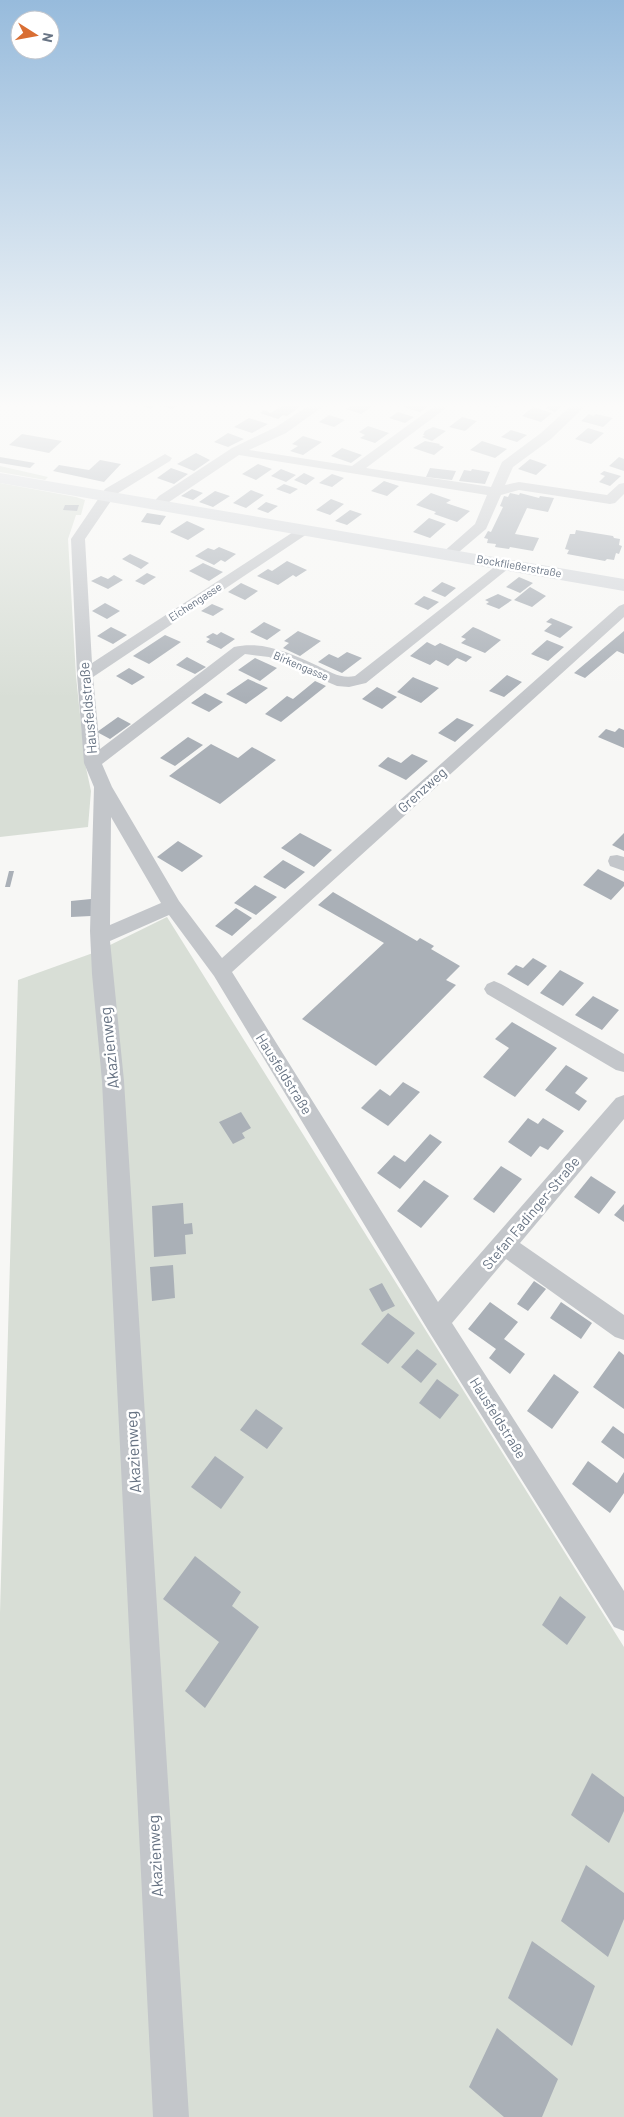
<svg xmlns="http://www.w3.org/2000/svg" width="624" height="2117" viewBox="0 0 624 2117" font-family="Barlow,sans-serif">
	<rect width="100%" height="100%" fill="#f7f7f5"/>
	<!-- green -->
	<path fill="#d8ded6" d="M0 466 48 477 45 480 0 472Z
		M0 483 76 497 85 500 81 515H76L68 539 76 676 85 763 91 791 88 827 0 837Z
		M167 917 624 1647V2117H173L104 948Z
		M93 953 106 1083 160 2117H0V1613L18 980Z"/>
	<!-- building -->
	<path fill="#aab0b7" d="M148 402H183L172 409 157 405 151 409 142 406Z
		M289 402 303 405 287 416 283 415 278 419 260 413 264 410 270 413Z
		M357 402H375L377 403 361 414 346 409Z
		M409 402H430L433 403 420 412 403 407Z
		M478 402H505L496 408Z
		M544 402H567L555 412 545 408 547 406 541 404Z
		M533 407 552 413 541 422 522 416Z
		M398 412 414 417 405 423 389 418Z
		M589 414 593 416 596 414 613 418 603 427 581 421Z
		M329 415 345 420 334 427 319 422Z
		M462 417 477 421 465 431 449 427Z
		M249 418 268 424 252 433 234 427Z
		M368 426 389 433 375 443 360 438 365 435 359 432Z
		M433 427 446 431 432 441 422 437 425 435H423L425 431Z
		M588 428 604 433 591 444 575 439Z
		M511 430 527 435 517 442 501 437Z
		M228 433 244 439 228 447 214 442Z
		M22 434 62 441 49 453 9 445Z
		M303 436 322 442 303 455 290 451 298 446 292 444Z
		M425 441 440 444 439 445 444 447 434 455 413 448Z
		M482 441 507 449 495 458 470 450Z
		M342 448 362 455 351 463 331 456Z
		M196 453 210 460 194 471 177 464Z
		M0 457 35 463 30 468 0 463Z
		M619 457 624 459V471L609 466Z
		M530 459 547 465 536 475 518 469Z
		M100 460 121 464 104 482 53 471 59 465 89 470Z
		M258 464 272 469 256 480 242 474Z
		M171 468 188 474 174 484 157 478Z
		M430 468 456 471 452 480 426 477Z
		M281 469 296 475 286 482 271 476Z
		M472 469 490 472 485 484 459 481 464 470 471 471Z
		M604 471 621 476 610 486 599 482 605 476 600 474Z
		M304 473 315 478 306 485 294 480Z
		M332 474 344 478 332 487 319 483Z
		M384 481 399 486 387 496 371 491Z
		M284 484 298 489 290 494 276 489Z
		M192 489 203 493 193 500 181 496Z
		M251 490 264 495 246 508 233 503Z
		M215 491 230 496 213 507 199 502Z
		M431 493 451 500 446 503 470 511 457 522 434 514 436 512 416 505Z
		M510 493 519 495 520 493 539 498 540 496 554 498 548 512 527 508 515 534 539 538 533 551 510 547 509 549 495 547 496 544 487 543 488 539 484 538 488 531 491 532 503 507 500 506 504 496 508 497Z
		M331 499 344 504 330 515 316 510Z
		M266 502 278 506 268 513 257 509Z
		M65 505H79L77 511 63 510Z
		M350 510 362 514 347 525 335 521Z
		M147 513 166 516 160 525 141 522Z
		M429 518 446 524 430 538 413 532Z
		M187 521 205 529 188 540 170 532Z
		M576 530 613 536 614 538 620 539 619 545 622 546 619 554 616 553 614 560 607 559 605 561 567 554 569 550 565 549 570 534H575Z
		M219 547 236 554 225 562 221 560 214 565 195 556 208 548 214 550Z
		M130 554 149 563 141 569 122 559Z
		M287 561 307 570 296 577 293 575 278 585 257 576 268 569 272 571Z
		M203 563 223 572 209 581 189 571Z
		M147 573 156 577 144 585 135 581Z
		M114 575 123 580 108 589 91 581 101 576 108 579Z
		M519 577 533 583 520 593 506 587Z
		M442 582 456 588 445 597 431 591Z
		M241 583 258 591 245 600 228 592Z
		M530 587 546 596 532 607 514 600Z
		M498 594 512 600 499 609 486 604 489 602 485 600Z
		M424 596 439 602 428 610 414 604Z
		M105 603 120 611 107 619 92 611Z
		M212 604 224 609 213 616 201 611Z
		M551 618 573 627 560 638 544 631 552 624 546 622Z
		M264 622 281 630 267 640 250 632Z
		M111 627 127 635 113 644 97 636Z
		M473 627 478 629 501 640 485 653 461 643 466 639 461 637Z
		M298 631 321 641 300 656 283 648 289 643 284 641Z
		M624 631V654L617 651 585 678 574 673Z
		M221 632 235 639 221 649 206 642 210 639 206 637 213 633 217 635Z
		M165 635 181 642 149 664 133 656Z
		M547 640 564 647 548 661 531 654Z
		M427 642 435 646 440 643 472 657 466 662 457 658 448 666 436 660 430 665 410 656Z
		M347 652 362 658 342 673 318 662 329 654 338 658Z
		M187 657 206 667 195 674 176 665Z
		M255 658 277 668 260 681 238 670Z
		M129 668 145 677 132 685 116 676Z
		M507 675 522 682 504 697 489 691Z
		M413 677 415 678 439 688 421 703 397 692Z
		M248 679 268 688 246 704 226 694Z
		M315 681 326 686 281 722 265 714 287 696 293 699Z
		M377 687 397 697 382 709 362 699Z
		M205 693 223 702 209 712 191 703Z
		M118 717 131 724 110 739 97 732Z
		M457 718 474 725 455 742 438 733Z
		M619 728 624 730V748L598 737 606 729 615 732Z
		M188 737 203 745 175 766 160 758Z
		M211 744 238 758 252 747 276 760 220 804 169 776Z
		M412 754 428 761 406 780 378 766 388 757 401 763Z
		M300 833 332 850 314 867 281 848Z
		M624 833V851L612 845Z
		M178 841 203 856 182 872 157 857Z
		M283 860 305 872 285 889 263 877Z
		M598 869 624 882V886L611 900 583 885Z
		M9 871H14L10 887H5Z
		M255 885 277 897 256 915 234 903Z
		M333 892 417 941 420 938 434 946 431 949 460 966 446 980 456 985 376 1066 302 1019 384 943 318 905Z
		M91 899V916L71 917V901Z
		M236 908 252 918 232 936 215 926Z
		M533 958 547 966 528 986 507 974 516 965 523 968Z
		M560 970 584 983 563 1006 540 993Z
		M593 996 619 1010 602 1030 575 1015Z
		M512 1022 557 1048 515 1097 483 1077 509 1048 495 1039Z
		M566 1065 588 1078 575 1093 587 1101 579 1111 545 1090Z
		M403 1082 420 1092 388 1126 361 1108 380 1089 390 1096Z
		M241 1112 251 1128 242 1133 245 1138 233 1144 219 1122Z
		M528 1118 538 1124 543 1118 564 1131 548 1150 540 1146 531 1157 508 1142Z
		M430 1134 442 1142 400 1189 377 1173 394 1155 405 1162Z
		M501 1166 522 1179 494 1213 473 1199Z
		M591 1176 616 1192 599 1214 574 1197Z
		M424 1180 449 1196 421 1228 397 1211Z
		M183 1203 184 1224 192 1223 193 1234 185 1235 186 1254 154 1257 152 1206Z
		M624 1204V1222L614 1215Z
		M173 1265 175 1298 152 1301 150 1267Z
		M534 1281 546 1289 528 1311 517 1304Z
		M382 1283 395 1306 382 1312 369 1289Z
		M490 1302 518 1322 504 1339 525 1354 510 1374 489 1358 496 1349 468 1329Z
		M561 1302 592 1323 581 1339 550 1318Z
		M388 1313 415 1333 388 1364 361 1344Z
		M417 1349 437 1364 421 1383 401 1367Z
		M619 1351 624 1355V1409L593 1387Z
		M554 1374 579 1392 552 1429 527 1411Z
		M437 1379 459 1395 440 1419 419 1403Z
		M256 1409 283 1428 267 1449 240 1430Z
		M613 1426 624 1434V1459L601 1442Z
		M215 1456 244 1477 221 1509 191 1487Z
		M588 1461 617 1483 624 1472V1493L610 1513 572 1484Z
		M195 1556 241 1592 232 1606 259 1627 205 1708 185 1691 219 1642 163 1599Z
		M560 1596 586 1617 567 1645 542 1625Z
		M592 1773 624 1797V1811L609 1843 571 1815Z
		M586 1865 624 1893V1919L608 1957 561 1921Z
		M532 1941 595 1986 572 2046 508 1998Z
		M497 2028 558 2079 542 2117H504L469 2087Z"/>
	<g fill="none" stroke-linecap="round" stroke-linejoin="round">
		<!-- street -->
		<path fill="#c3c6ca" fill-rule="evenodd" d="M314 402H329L286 433 249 450 352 466 440 402H454L366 468 491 487 502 462 541 433 575 402H589L551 439 513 467 505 485 519 482 607 495 619 484 624 483V494L615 503 610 504 519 490 501 495 486 529 453 557H443L441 554 475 524 487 495 239 455 169 502 163 508H153L151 505 159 496 232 448 276 427Z
			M165 454 172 458 170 461 115 495 85 539 92 663 301 527H311L313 530 93 677 100 749 234 647C263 640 292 654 318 666 330 672 341 679 355 676L502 561H512L514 564 366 683 349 687 337 686 269 657 245 654 102 764 112 787 179 901 222 958 619 606 624 604V617L232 972 438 1302 616 1098 624 1095V1119L520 1243 624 1315V1340L615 1337 506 1259 452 1323 624 1591V1631L614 1627 428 1330 214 976 169 915 110 941 124 1081 189 2117H153L102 1081 92 974 90 931 94 787 84 763 77 675 71 539 105 489ZM111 817 161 903 110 925Z
			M617 855 624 857V871L610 866 608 861 610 856Z
			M494 981 501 984 624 1054V1072L616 1070 487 994 484 989 487 984Z"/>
		<!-- secondary -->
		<path fill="#d5d8dc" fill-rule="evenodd" d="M0 473 624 579V591L0 483Z"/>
	</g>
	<!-- sky -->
	<linearGradient id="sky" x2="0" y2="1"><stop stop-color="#97bbdc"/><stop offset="0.58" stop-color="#fbfbfa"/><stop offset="1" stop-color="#fbfbfa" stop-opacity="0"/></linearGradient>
	<rect width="624" height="699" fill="url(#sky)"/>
	<g text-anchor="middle" stroke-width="5" stroke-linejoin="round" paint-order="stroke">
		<!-- far-street labels -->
		<g font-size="11" fill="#687484" stroke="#fff">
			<text transform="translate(519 566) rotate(10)" y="4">Bockfließerstraße</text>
			<text transform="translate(195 602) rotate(-33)" y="4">Eichengasse</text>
			<text transform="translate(301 666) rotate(23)" y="4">Birkengasse</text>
		</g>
		<!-- street labels -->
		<g font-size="14" fill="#687484" stroke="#fff">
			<text transform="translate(88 708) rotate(-95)" y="5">Hausfeldstraße</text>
			<text transform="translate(422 790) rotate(-42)" y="5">Grenzweg</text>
			<text transform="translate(284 1074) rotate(58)" y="5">Hausfeldstraße</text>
			<text transform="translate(531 1213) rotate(-50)" y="5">Stefan Fadinger-Straße</text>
			<text transform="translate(498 1418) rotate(58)" y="5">Hausfeldstraße</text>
		</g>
		<!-- near-street labels -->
		<g font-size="16" fill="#687484" stroke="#fff">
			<text transform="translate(109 1048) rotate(-96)" y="6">Akazienweg</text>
			<text transform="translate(133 1452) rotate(-93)" y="6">Akazienweg</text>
			<text transform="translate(155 1856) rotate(-93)" y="6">Akazienweg</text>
		</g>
	</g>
	<!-- north arrow -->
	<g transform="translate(35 35) rotate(101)"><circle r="24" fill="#ffffff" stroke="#c3c7ce"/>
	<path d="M0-4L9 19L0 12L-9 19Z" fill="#d96e33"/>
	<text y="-8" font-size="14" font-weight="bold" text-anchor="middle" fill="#687484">N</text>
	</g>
</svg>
